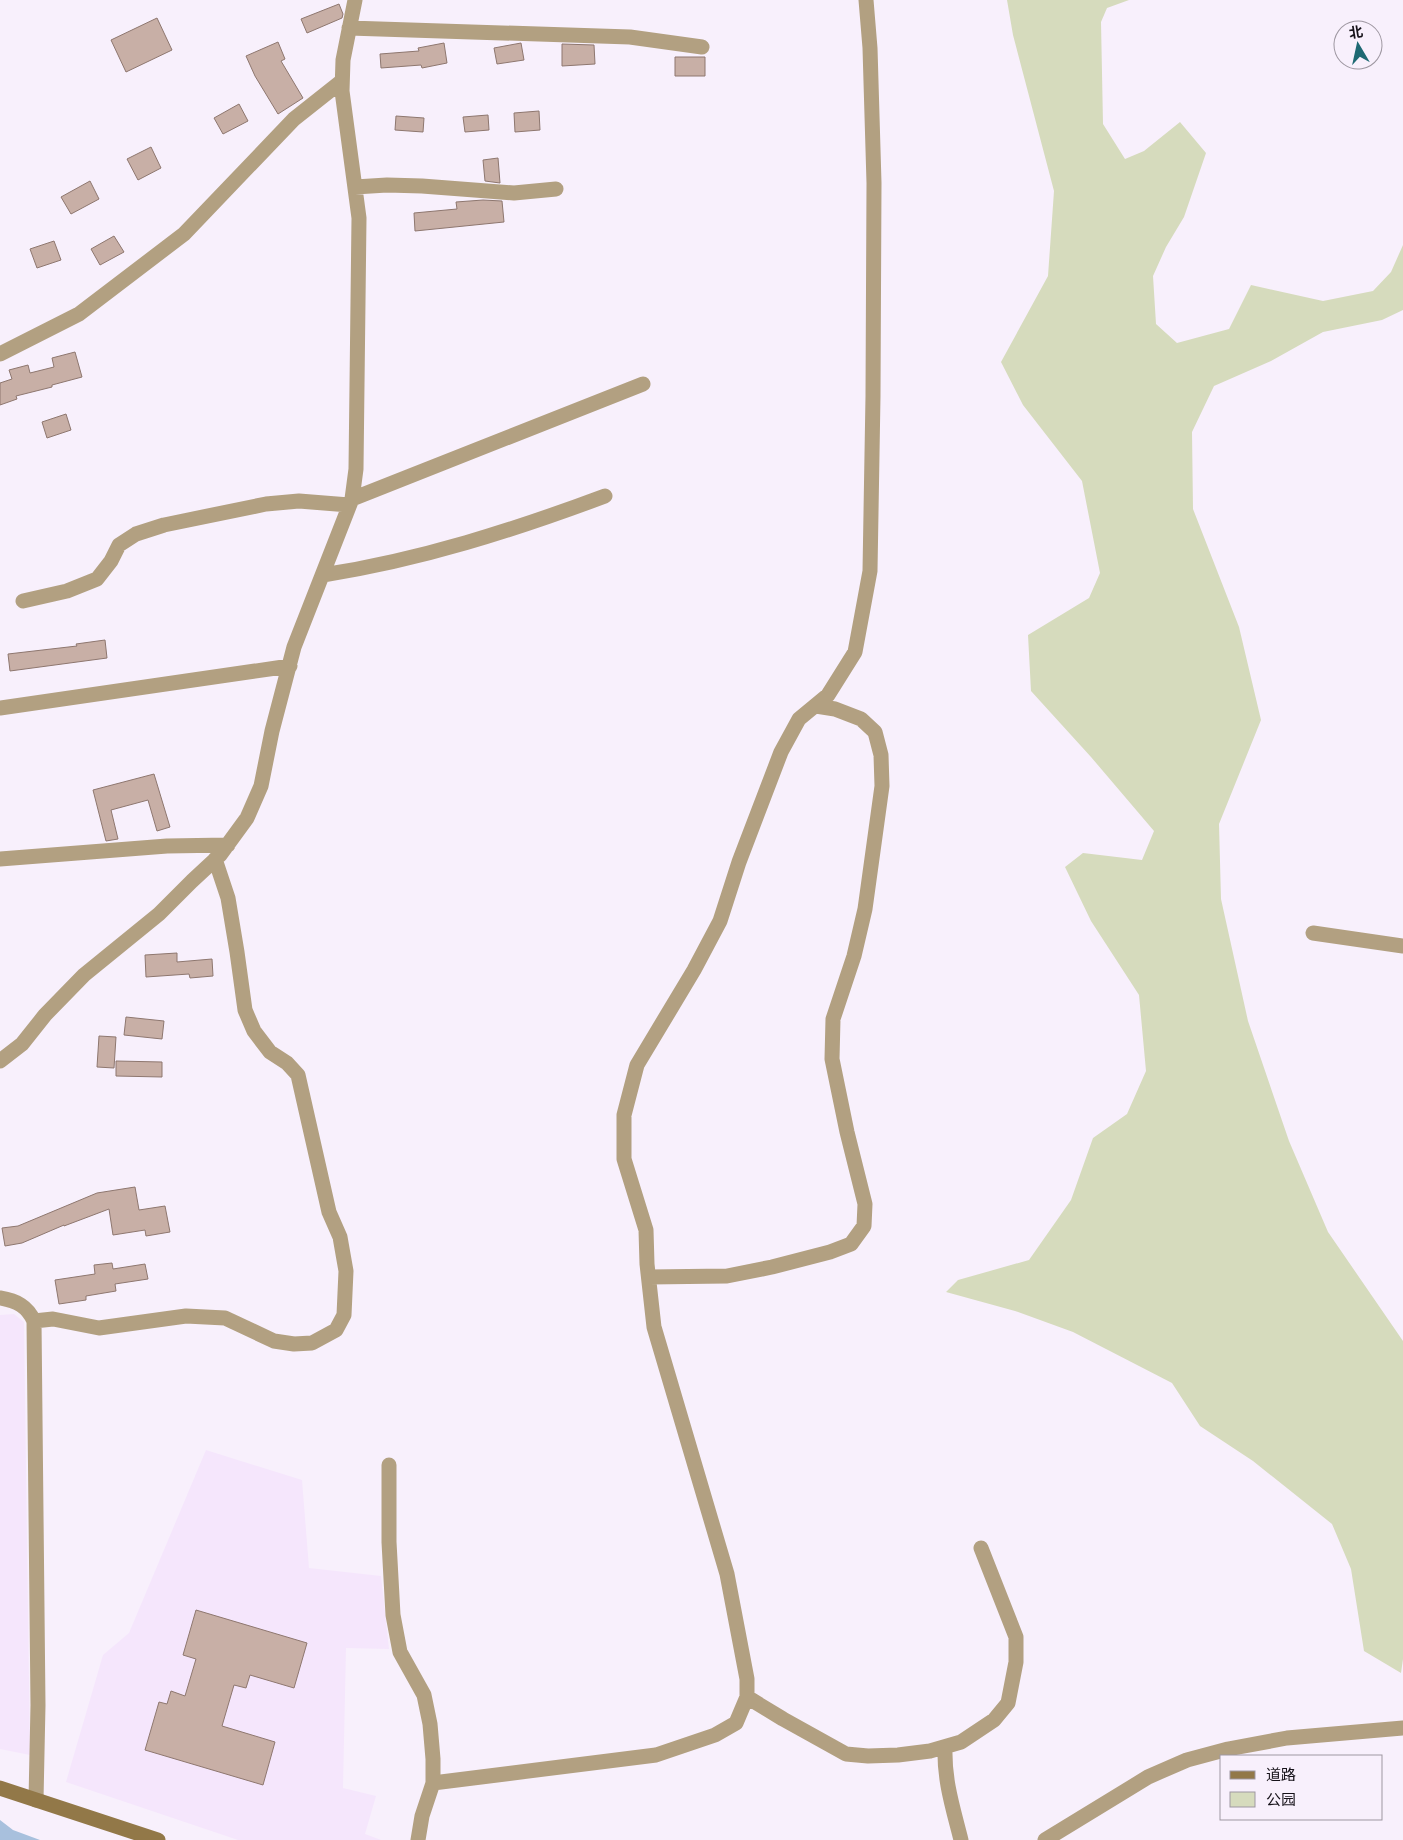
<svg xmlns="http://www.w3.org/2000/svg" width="1403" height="1840" viewBox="0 0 1403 1840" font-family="Barlow,'Noto Sans SC',sans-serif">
	<rect width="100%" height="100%" fill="#f8f0fc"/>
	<!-- built -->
	<path fill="#f5e6fc" d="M14 1314 24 1322 30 1755 0 1749V1315Z
		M206 1450 302 1480 309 1568 381 1576 389 1649 346 1648 343 1788 376 1796 365 1834 381 1840H238L66 1782 103 1655 129 1633Z"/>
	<!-- green -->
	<path fill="#d6dbbd" d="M1007 0H1129L1107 8 1101 22 1103 124 1125 159 1144 151 1180 122 1206 153 1184 217 1166 247 1153 276 1156 324 1177 343 1229 329 1251 285 1323 301 1373 291 1391 272 1403 245V310L1382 320 1323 332 1271 361 1214 386 1192 432 1193 509 1239 627 1261 720 1219 824 1221 899 1248 1021 1289 1141 1328 1232 1403 1341V1659L1401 1673 1364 1651 1351 1569 1332 1524 1253 1461 1200 1426 1172 1383 1073 1332 1015 1311 946 1292 958 1280 1029 1260 1071 1200 1093 1138 1127 1114 1146 1071 1139 995 1091 921 1065 867 1083 853 1142 860 1154 831 1091 757 1031 691 1028 635 1089 598 1100 573 1082 481 1023 405 1001 362 1048 276 1054 191 1013 35Z"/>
	<!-- water -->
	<path fill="#a8c0dd" d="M0 1820 13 1830 40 1840H0Z"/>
	<!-- building -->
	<path fill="#c8afa6" stroke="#8e776f" d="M339 4 343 14 342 18 307 33 301 19Z
		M157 18 172 50 126 72 111 40Z
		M278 42 285 59 281 61 303 98 278 114 255 76 246 56Z
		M444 43 447 63 422 68 421 65 381 68 380 54 419 51 418 48Z
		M521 43 524 60 497 64 494 48Z
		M562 44 594 45 595 64 562 66Z
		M675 57H705V76H675Z
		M239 104 248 121 223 134 214 118Z
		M539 111 540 130 515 132 514 113Z
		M488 115 489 130 465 132 463 117Z
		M396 116 424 118 423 132 395 130Z
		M151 147 161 168 138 180 127 159Z
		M498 158 500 183 485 181 483 160Z
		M90 181 99 199 71 214 61 197Z
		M483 200 502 201 504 222 415 231 414 213 457 209 456 202Z
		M114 236 124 252 100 265 91 249Z
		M54 241 61 260 37 268 30 249Z
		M75 352 82 377 52 385V387L16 396 17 399 0 405V383L12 379 9 370 28 365 30 373 54 367 52 358Z
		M66 414 71 430 47 438 42 422Z
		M105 640 107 658 10 671 8 654 77 646 76 644Z
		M154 774 170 827 157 831 148 800 111 810 118 839 106 841 93 790Z
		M177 953V962L212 959 213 976 190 978 189 974 146 977 145 955Z
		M126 1017 164 1021 162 1039 124 1035Z
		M99 1036 116 1037 114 1068 97 1067Z
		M116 1061 162 1062V1077L116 1076Z
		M135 1187 139 1210 165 1206 170 1232 146 1236 145 1230 113 1235 109 1209 64 1226V1225L22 1243 5 1246 2 1228 18 1226 97 1193Z
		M112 1263 113 1269 145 1264 148 1279 115 1284 116 1291 86 1296V1300L59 1304 55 1280 95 1274 94 1265Z
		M196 1610 307 1643 294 1688 250 1675 246 1688 234 1685 222 1726 275 1742 263 1785 145 1750 159 1702 167 1704 171 1691 185 1696 196 1659 183 1655Z"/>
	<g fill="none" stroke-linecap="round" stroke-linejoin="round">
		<!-- street -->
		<path stroke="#b2a081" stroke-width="15" d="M349 28 630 37 702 47
			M355 187 387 185 422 186 514 193 556 189
			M0 354 79 314 184 234 294 119 342 81
			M352 499 643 384
			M323 575C420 560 514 530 605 496
			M23 601 67 591 97 579 111 561 119 545 136 534 164 525 266 504 299 501 349 505
			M0 708 290 666
			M0 859 167 846 228 845
			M1313 933 1403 946
			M0 1061 22 1044 45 1015 84 975 159 914 192 881 220 855 247 818 261 786 272 731 294 647 352 499 356 469 359 218 342 91 343 60 355 0
			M649 1277 727 1276 772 1267 830 1252 851 1244 864 1226 865 1204 847 1132 832 1059 833 1019 854 956 865 909 882 786 881 755 875 732 861 719 835 709 816 706
			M0 1298C17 1301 27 1306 34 1321L38 1705 36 1800
			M34 1321 53 1319 99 1328 186 1316 225 1318 274 1341 294 1344 312 1343 336 1330 344 1315 346 1271 340 1237 329 1212 298 1075 287 1063 270 1052 254 1031 245 1010 237 952 228 898 215 859
			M389 1465V1542L393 1615 400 1652 424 1695 430 1724 433 1759V1783
			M747 1697 783 1719 846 1754 868 1756 898 1755 930 1751 961 1742 994 1720 1008 1703 1016 1662V1637L981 1548
			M945 1747C944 1781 953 1808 961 1840
			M418 1840 422 1816 433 1783 656 1755 715 1735 736 1723 747 1697V1679L727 1574 654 1327 647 1264 646 1230 624 1159V1115L637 1065 694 970 720 921 739 862 781 752 799 719 828 695 855 652 870 571 873 396 874 183 870 48 866 0
			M1045 1840 1148 1777 1187 1760 1228 1749 1287 1738 1403 1728"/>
		<!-- secondary -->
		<path stroke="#927848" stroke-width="15" d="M0 1788 158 1840"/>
	</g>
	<!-- legend -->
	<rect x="1220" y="1755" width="162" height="65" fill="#f8f0fc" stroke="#9e97a1"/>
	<rect x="1230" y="1771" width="25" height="8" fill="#927848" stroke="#9e97a1"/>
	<text x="1266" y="1780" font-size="15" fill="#161219">道路</text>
	<rect x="1230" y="1792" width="25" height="15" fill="#d6dbbd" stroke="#9e97a1"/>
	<text x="1266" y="1805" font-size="15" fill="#161219">公园</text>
	<!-- north arrow -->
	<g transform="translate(1358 45) rotate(351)"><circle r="24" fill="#f8f0fc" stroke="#9e97a1"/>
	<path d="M0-4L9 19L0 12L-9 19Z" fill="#1e6973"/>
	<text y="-8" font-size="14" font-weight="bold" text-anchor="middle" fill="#161219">北</text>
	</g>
</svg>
